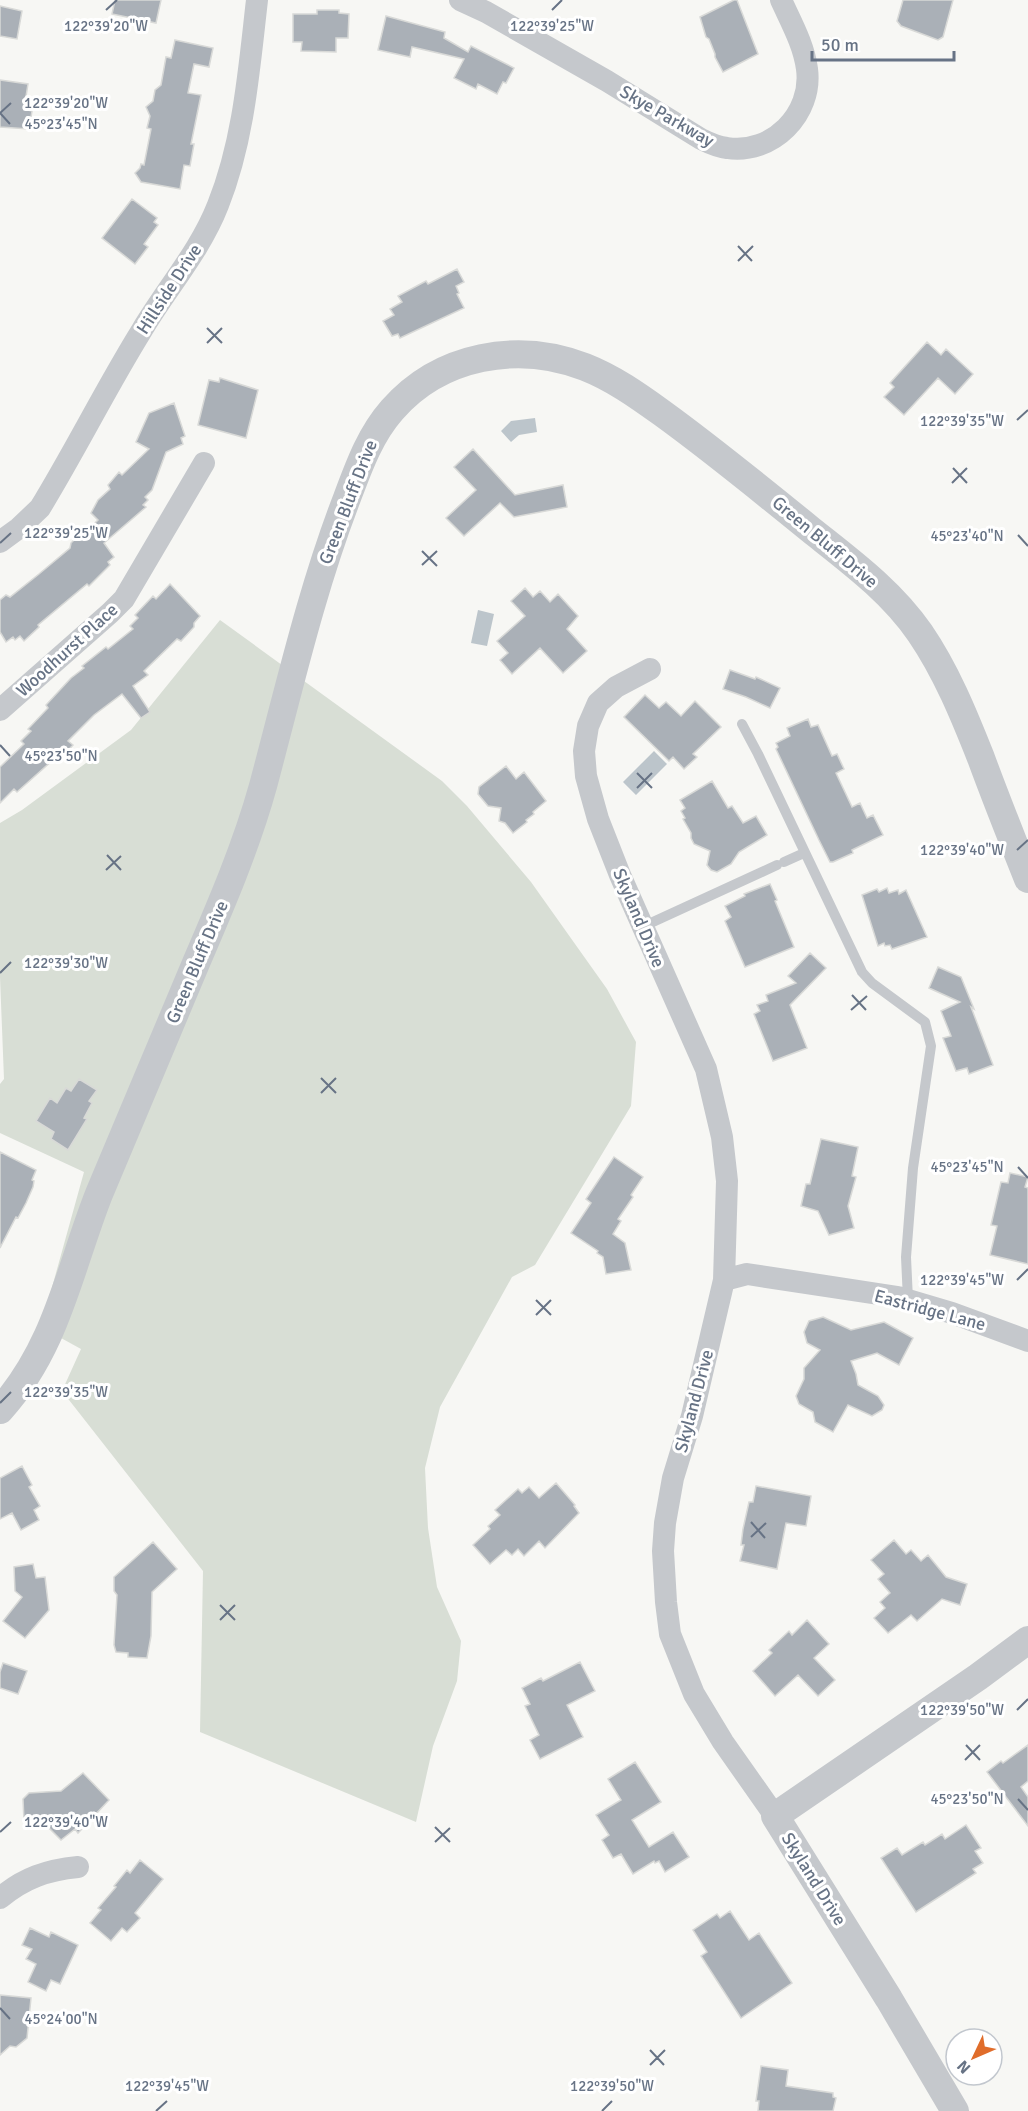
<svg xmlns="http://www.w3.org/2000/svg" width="1028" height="2111" viewBox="0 0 1028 2111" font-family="Signika,sans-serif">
	<rect width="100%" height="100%" fill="#f7f7f4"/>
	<!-- green -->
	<path fill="#d8ded5" d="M220 620 442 781 467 806 531 882 607 989 636 1042 631 1106 535 1265 512 1277 440 1407 425 1468 428 1528 437 1587 461 1641 457 1681 433 1746 416 1822 200 1732 203 1571 62 1391 81 1349 41 1327 84 1172 0 1133V1084L4 1079 0 977V823L22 810 131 730Z"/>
	<!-- water -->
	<path fill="#bcc5cb" d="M535 418 537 432 519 435 511 442 501 431 511 421Z
		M478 610 494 614 487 646 471 643Z
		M654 751 667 764 636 795 623 782Z"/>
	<!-- building -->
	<path fill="#aab0b7" stroke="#d8d9d7" stroke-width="1.5" d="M115 0H161L156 23 112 14Z
		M734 0H737L758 54 723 72 715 57V54L709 39 706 37 700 17Z
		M903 0H953L943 37 938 40 901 26 897 21Z
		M0 6 22 11 17 39 0 36Z
		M317 10H339V13L349 14 348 38H336V52L301 51 302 42H293V14H317Z
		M386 16 445 32 444 38 468 52 471 46 514 68 506 83 503 82 497 94 478 84 476 89 454 78 464 59 412 47 410 57 378 50Z
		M175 40 213 48 209 67 194 64 188 93 201 95 191 144H194L190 166 184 165 180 189 141 182 135 173 140 168 141 164 144 165 151 129 147 128 150 116 146 107 153 101 155 90 161 85 166 57 171 58Z
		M0 80 28 84 24 109 32 111 29 129 0 127Z
		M132 199 157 218 154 222 158 225 144 244 148 247 135 264 102 238Z
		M457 269 464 282 456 286 459 293 457 294 464 308 400 338 398 334 392 336 383 321 394 315 390 309 402 302 398 296 426 281 428 284Z
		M927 342 941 355 946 349 973 374 955 394 938 378 904 415 884 397 894 387 890 383Z
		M220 378 258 390 246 438 198 425 209 380 219 382Z
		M174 403 185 436 181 438 183 444 166 452 152 490 145 497 148 500 143 505 146 507 104 543 114 557 108 562 110 565 89 586 87 584 38 625 39 627 24 641 20 636 15 640 13 637 6 642 0 632V600L6 595 10 597 39 574 70 548 71 543 79 535 81 536 98 520 91 513 98 500 110 489 108 485 119 472 122 475 149 449 136 442 149 413Z
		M473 449 515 495 563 485 567 507 514 517 500 503 464 536 446 518 476 490 454 467Z
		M170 584 200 616 194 623V627L181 641 177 639 144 671 148 675 133 686 150 712 141 718 122 694 94 715 68 741 73 745 57 762 54 759 17 792 14 789 0 803V767L24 744 21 741 31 731 28 729 48 708 46 705 71 678 84 668 82 666 106 647 108 649 133 629 130 626 138 618 135 615 153 596 156 599Z
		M525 588 533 597 540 591 550 602 558 594 578 616 567 629 587 651 563 673 540 648 512 674 500 660 508 653 497 641 525 616 511 601Z
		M730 670 755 679 756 677 780 688 770 708 746 697 723 689Z
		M645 695 659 708 666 702 681 716 695 701 721 727 693 754 697 757 684 769 673 757 669 761 624 717Z
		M808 719 811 727 818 725 832 756 837 754 844 769 836 773 852 807 860 803 867 818 873 815 883 835 852 850 853 853 833 862H830L819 840 776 749 778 747 776 743 790 736 787 728Z
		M506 766 516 779 524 772 546 801 533 812 534 814 526 820 527 822 513 833 505 823 499 821 501 808 488 806 478 794 479 787Z
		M712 781 728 808 732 806 743 823 756 816 767 835 739 852 731 864 717 872 711 870 707 865 710 851 694 844 691 838V833L683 819 685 818 681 811 685 808 680 800Z
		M770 884 777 900 775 901 794 947 745 967 725 921 731 917 725 906 745 896 744 894Z
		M887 888 889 893 898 890 899 894 906 890 927 937 892 949 890 945 885 946 884 943 878 946 862 895 877 889 879 892Z
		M810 953 826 968 790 1005 807 1048 773 1061 754 1014 760 1011 757 1005 768 1001 766 995 796 983 788 976Z
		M938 967 961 977 974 1009 971 1007 993 1065 969 1074 967 1068 956 1071 943 1038 951 1036 941 1011 960 1002 929 988Z
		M79 1079 97 1090 89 1101 92 1103 84 1118 87 1119 68 1150 51 1139 54 1132 36 1121 50 1098 57 1103 66 1088 71 1091Z
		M821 1139 858 1147 852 1176 856 1177 848 1206 854 1228 829 1235 818 1211 801 1206 806 1184H810Z
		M0 1152 36 1170 32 1180 34 1181 33 1187 26 1203 18 1218 16 1217 0 1248Z
		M614 1157 643 1177 631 1195 633 1197 618 1219 621 1221 613 1234 625 1243 631 1270 606 1274 603 1257 597 1253 598 1251 571 1233 591 1203 586 1199Z
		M1010 1173 1028 1177 1025 1187 1028 1188V1264L990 1255 997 1226 991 1225 1001 1182 1008 1183Z
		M823 1317 851 1330 884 1322 913 1338 899 1365 877 1353 851 1361 856 1374 858 1385 878 1396 884 1405 882 1410 872 1416 848 1405 833 1432 815 1422 813 1412 799 1404 796 1396 804 1379V1368L820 1350 807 1343 804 1332 809 1321Z
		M22 1466 32 1485 29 1487 40 1506 34 1510 39 1520 21 1530 12 1513 0 1519V1478Z
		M556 1483 575 1505 574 1506 579 1513 545 1548 539 1541 524 1556 518 1549 512 1555 506 1550 490 1564 473 1545 490 1529 488 1526 500 1515 495 1510 518 1489 522 1493 529 1487 539 1498Z
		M756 1486 811 1496 806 1526 786 1523 777 1569 740 1561 744 1545H741L743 1529 749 1502H753Z
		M894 1540 906 1554 911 1550 921 1561 928 1555 946 1577 967 1584 960 1605 942 1599 917 1621 911 1615 888 1633 874 1618 885 1608 880 1602 890 1593 878 1579 884 1574 871 1560Z
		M153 1542 177 1569 152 1592 151 1636 147 1658 128 1657V1653L116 1652 114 1645 117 1595 114 1591V1577Z
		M33 1564 36 1578 45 1577 49 1610 25 1638 3 1621 22 1597 15 1591 14 1567Z
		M807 1620 829 1644 814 1658 835 1680 818 1696 798 1675 775 1696 753 1671 772 1653 769 1650 789 1631 792 1635Z
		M580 1662 595 1691 567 1705 583 1737 540 1759 530 1740 539 1735 525 1706 530 1704 522 1688 541 1678 543 1681Z
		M3 1663 27 1671 18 1694 0 1688V1672Z
		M1028 1745V1781L1021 1787 1028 1797V1826L987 1772 1001 1761 1003 1763Z
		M635 1762 661 1802 632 1820 649 1847 673 1832 689 1857 665 1872 659 1861 655 1863 654 1861 633 1874 621 1854 613 1858 602 1840 609 1835 596 1815 621 1800 608 1779Z
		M83 1773 109 1800 78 1833 75 1829 61 1840 46 1825H40L36 1821H24L23 1799 29 1793 61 1791Z
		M966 1825 981 1848 975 1851 983 1863 973 1869 976 1873 916 1912 881 1858 897 1848 902 1855 923 1842 925 1845 942 1834 945 1839Z
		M140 1860 163 1879 135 1913 140 1918 127 1932 122 1928 111 1941 90 1923 101 1910 98 1908 116 1887 114 1886 127 1870 130 1873Z
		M730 1911 749 1940 759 1933 792 1983 741 2018 701 1956 707 1952 693 1930 717 1914 720 1918Z
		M30 1928 49 1937 51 1932 78 1945 60 1984 51 1980 46 1991 28 1982 36 1964 26 1959 32 1949 22 1945Z
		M0 1995 31 1998 27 2038 16 2047 10 2046 0 2055Z
		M761 2066 788 2070 786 2086 833 2093V2097L836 2098 833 2111H758L759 2101H756Z"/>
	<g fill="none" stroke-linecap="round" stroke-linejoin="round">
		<!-- service -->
		<path stroke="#c5c8cc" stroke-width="10" d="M742 724 758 754 862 972 872 983 925 1022 931 1046 913 1168 906 1257 908 1300
			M784 862 804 853
			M642 927 777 865"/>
		<!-- minor -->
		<path stroke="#c5c8cc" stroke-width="22" d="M460 0 486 12 607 81 701 139C709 143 718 147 727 148 772 155 813 114 807 69 804 45 791 22 781 0
			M0 542 19 528 40 508C76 449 106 388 142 330 167 288 200 251 218 205 244 140 249 69 257 0
			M650 669 616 687 598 703 588 726 584 751 586 776 598 819 620 875 706 1069 722 1137 727 1181 724 1280 692 1416 673 1478 665 1523 663 1551 666 1602 670 1634 694 1694 723 1742 775 1816
			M0 710 110 613 124 599 204 463
			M724 1280 747 1274 898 1297 952 1313 1028 1341
			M0 1898C24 1878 47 1870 78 1867"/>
		<!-- tertiary -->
		<path stroke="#c5c8cc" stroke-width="28" d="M0 1410C57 1347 69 1270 99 1194 131 1117 164 1040 196 963 221 905 246 847 263 786 289 689 311 591 347 498 359 466 370 435 392 410 440 355 518 341 585 367 613 378 637 395 662 413 713 450 762 490 811 530 850 561 891 591 920 633 946 671 964 715 981 758 996 799 1012 839 1028 879
			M955 2111 889 1999 775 1816 978 1677 1028 1640"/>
	</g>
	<!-- ticks -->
	<path fill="none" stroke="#677385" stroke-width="2" d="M106 10 117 0M552 10 562 0M0 113 11 103M0 113 10 124M738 246 752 261M738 261 753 246M207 328 222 343M207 343 222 328M1017 420 1028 410M953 468 967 483M952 483 967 468M1018 535 1028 546M0 543 11 533M422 551 437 566M422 565 437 551M0 745 10 756M637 773 652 788M637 788 652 773M1017 850 1028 840M107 855 121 870M106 870 121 856M0 973 11 962M852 995 866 1010M851 1010 867 996M321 1078 336 1093M321 1093 336 1078M1018 1167 1028 1178M1017 1280 1028 1269M536 1300 551 1315M536 1315 551 1300M0 1403 11 1392M751 1522 765 1538M751 1537 766 1523M220 1605 235 1620M220 1620 235 1605M1017 1710 1028 1699M966 1745 980 1760M965 1760 980 1745M1018 1799 1028 1810M435 1827 450 1842M0 1832 11 1822M435 1842 450 1828M0 2008 10 2019M650 2050 664 2065M650 2065 665 2050M156 2111 167 2101M602 2111 612 2101"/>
	<g text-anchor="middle" stroke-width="6" stroke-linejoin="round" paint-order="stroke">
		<!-- street labels -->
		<g font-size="18" fill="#677385" stroke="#fff">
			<text transform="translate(667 116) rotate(30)" y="6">Skye Parkway</text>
			<text transform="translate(169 289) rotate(-57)" y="6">Hillside Drive</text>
			<text transform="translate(348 502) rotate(-69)" y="6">Green Bluff Drive</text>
			<text transform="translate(825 542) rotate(40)" y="6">Green Bluff Drive</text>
			<text transform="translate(67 650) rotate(-42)" y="6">Woodhurst Place</text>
			<text transform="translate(639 918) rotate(67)" y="6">Skyland Drive</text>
			<text transform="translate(197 962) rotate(-67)" y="6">Green Bluff Drive</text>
			<text transform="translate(930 1310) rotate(15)" y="6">Eastridge Lane</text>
			<text transform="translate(694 1401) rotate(-75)" y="6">Skyland Drive</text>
			<text transform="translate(814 1879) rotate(58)" y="6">Skyland Drive</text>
		</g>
	</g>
	<g font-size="15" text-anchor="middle" fill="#677385" stroke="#fff" stroke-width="6" stroke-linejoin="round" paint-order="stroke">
		<text x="106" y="31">122°39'20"W</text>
		<text x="552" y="31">122°39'25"W</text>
		<text x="66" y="108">122°39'20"W</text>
		<text x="61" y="129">45°23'45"N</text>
		<text x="962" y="426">122°39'35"W</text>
		<text x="66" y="538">122°39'25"W</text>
		<text x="967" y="541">45°23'40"N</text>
		<text x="61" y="761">45°23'50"N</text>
		<text x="962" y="855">122°39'40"W</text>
		<text x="66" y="968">122°39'30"W</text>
		<text x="967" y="1172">45°23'45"N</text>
		<text x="962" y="1285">122°39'45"W</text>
		<text x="66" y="1397">122°39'35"W</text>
		<text x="962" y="1715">122°39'50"W</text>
		<text x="967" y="1804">45°23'50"N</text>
		<text x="66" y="1827">122°39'40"W</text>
		<text x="61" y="2024">45°24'00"N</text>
		<text x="167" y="2091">122°39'45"W</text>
		<text x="612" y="2091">122°39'50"W</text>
	</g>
	<!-- north arrow -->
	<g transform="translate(974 2057) rotate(226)"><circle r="28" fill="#ffffff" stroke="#c2c7ce" stroke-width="1.5"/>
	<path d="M0-4.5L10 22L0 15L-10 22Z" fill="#e06d2b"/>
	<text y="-9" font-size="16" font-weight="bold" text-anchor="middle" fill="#677385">N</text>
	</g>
	<!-- scale -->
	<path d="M812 51v9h142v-9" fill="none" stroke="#677385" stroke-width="3"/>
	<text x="821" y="51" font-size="18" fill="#677385" stroke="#ffffff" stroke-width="4.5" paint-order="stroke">50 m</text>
</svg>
